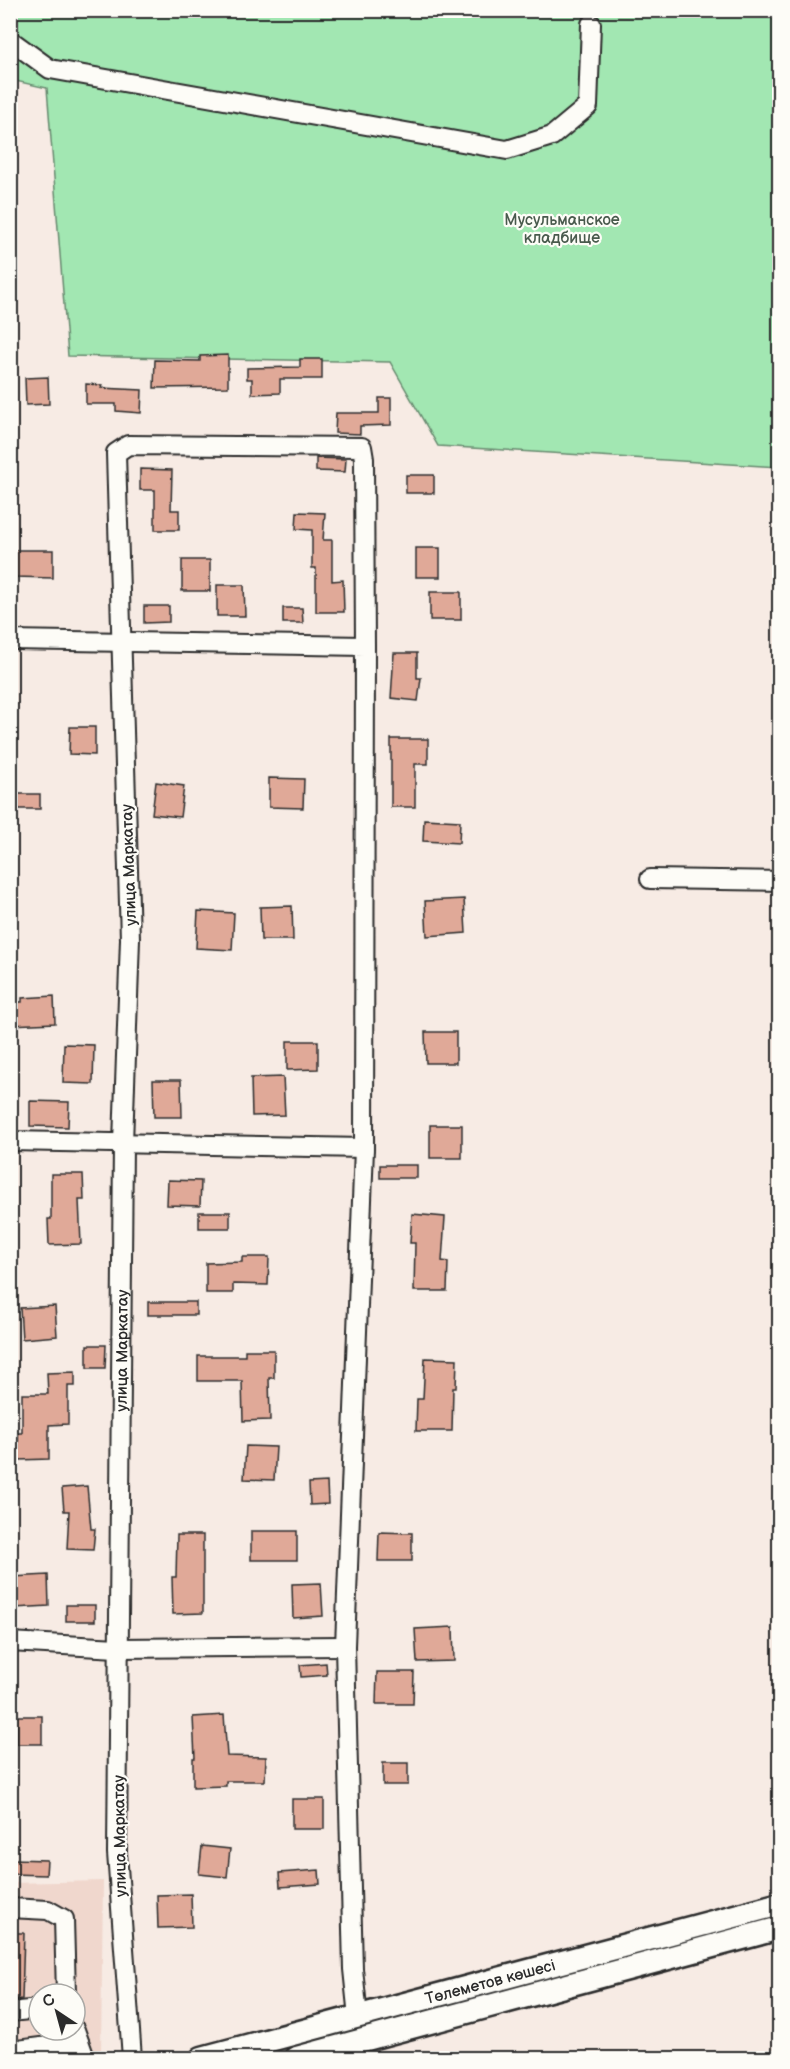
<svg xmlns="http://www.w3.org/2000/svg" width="790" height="2069" viewBox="0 0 790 2069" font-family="'Balsamiq Sans',sans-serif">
	<rect width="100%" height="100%" fill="#f7ebe4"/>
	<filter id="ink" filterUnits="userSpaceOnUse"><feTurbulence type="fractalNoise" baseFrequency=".0167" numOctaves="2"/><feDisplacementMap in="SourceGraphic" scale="12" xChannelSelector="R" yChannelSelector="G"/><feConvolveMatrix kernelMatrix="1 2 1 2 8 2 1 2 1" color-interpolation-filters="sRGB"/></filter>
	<g filter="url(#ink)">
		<!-- built -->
		<path fill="#f0d7cd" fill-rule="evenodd" d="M103 1881 101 2055 87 2058H11L10 1883ZM39 1994H75V2030H39Z"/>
		<!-- green -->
		<path fill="#a2e7b2" stroke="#66896e" stroke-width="1.5" d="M10 11H779V467L438 446 390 362 68 356 47 88 11 80Z"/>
		<!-- building -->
		<path fill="#e0a998" stroke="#2b2b2b" stroke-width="1.5" d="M228 355V387L154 388 155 360 200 361V356Z
			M300 359H322V379H280V393L252 394V379H247V368L300 367Z
			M48 377 49 404 26 405 25 378Z
			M86 384 102 385 101 388 142 390 141 413 116 411V404H86Z
			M379 398H391V425L360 426V434L335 433 336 413H379Z
			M316 458 346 459 345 472 316 471Z
			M140 469 172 470 171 510H179V530H155V490H140Z
			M406 475H434V493H406Z
			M297 512 325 513 323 540H332V581L343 580 344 612H316V568H312V530L296 529Z
			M416 548H440V577H416Z
			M15 550H53V578L15 577Z
			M182 560H210V591H182Z
			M217 585H244L245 616H217Z
			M430 592H461V620H430Z
			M144 606H169V622L144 623Z
			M283 608H302L303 623H283Z
			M394 653H417V678H421L418 701 391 698Z
			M70 727H95V755L69 754Z
			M391 739H428V764H415V807H391Z
			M269 778 304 779 303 808 269 807Z
			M156 782 184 786 180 817 152 814Z
			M15 794H40V809H16Z
			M424 819 460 821 459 843 423 841Z
			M464 899 466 933 427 936 425 901Z
			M292 906 293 940H261L260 907Z
			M198 911 234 913 232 950 196 948Z
			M54 996 55 1023 10 1025V1002H22V998Z
			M425 1032H456V1063H426Z
			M287 1041H318V1069L287 1070Z
			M64 1044 94 1045 93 1084 63 1083Z
			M283 1077 285 1115 252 1116 251 1078Z
			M153 1080H181L182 1117H154Z
			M30 1101 69 1102 68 1127 30 1126Z
			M430 1125H462V1158H430Z
			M380 1165H417V1178H380Z
			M51 1174H83L84 1200H79L81 1244 49 1245 48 1219H51Z
			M168 1180 201 1181 200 1206 167 1205Z
			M199 1212H230V1228H199Z
			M412 1214 445 1217 442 1261 448 1262 447 1291H414L415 1243H410Z
			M242 1257H269L268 1285 233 1284V1293H206V1263L242 1262Z
			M148 1302H196V1315H148Z
			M55 1306 57 1336 22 1339 20 1308Z
			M87 1345H106L105 1368H87Z
			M245 1350H274V1378H269L270 1420 243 1421 242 1381H198V1356H245Z
			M425 1358 457 1359 456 1388H453L452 1431H416L417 1399H423Z
			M75 1372V1386H68V1424L49 1425V1459L18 1460V1433H22V1394H48L47 1373Z
			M246 1446 276 1447 274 1480 244 1479Z
			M327 1482 328 1504 310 1505 309 1483Z
			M87 1486 91 1529H95L93 1550 67 1549 69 1511H64L62 1488Z
			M251 1531H297V1560H251Z
			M379 1532 412 1533V1561H378Z
			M177 1535H203V1613L173 1614 172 1577H176Z
			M48 1575 49 1606 14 1608 12 1577Z
			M321 1583 323 1616 293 1618 292 1584Z
			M66 1605H95V1621H66Z
			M453 1627 454 1661 417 1662 415 1629Z
			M326 1663 327 1675 301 1677 300 1665Z
			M377 1672H414L413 1704H376Z
			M224 1715 227 1756 266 1757 265 1781H226V1786L193 1787V1758H195L193 1717Z
			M17 1716H42V1744H17Z
			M383 1763H408V1785H383Z
			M292 1799H324V1829H292Z
			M202 1846 230 1849 227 1877 199 1874Z
			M12 1859 47 1860 46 1875 11 1874Z
			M319 1870 320 1884 280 1887 279 1873Z
			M191 1894 192 1927 158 1928 157 1895Z
			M10 1933H24L22 1999 10 2000Z"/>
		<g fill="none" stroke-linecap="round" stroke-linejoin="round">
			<defs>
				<g id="minor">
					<path d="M10 40 50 69 507 150 552 136 588 106 591 24"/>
					<path d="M10 640 365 646 364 1148 345 1646 353 1969 358 2017"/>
					<path d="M650 879 780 881"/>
					<path d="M10 1141 364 1148"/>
					<path d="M10 1642 117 1648 345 1646"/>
					<path d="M10 1908 48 1910 64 1919 66 1994"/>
					<path d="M10 2012 39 2009"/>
					<path d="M75 2030 85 2058"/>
					<path d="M10 2051 79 2042"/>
					<path id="s1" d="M132 2058 117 1853 123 1143 130 939 116 453 128 445 362 447 364 459 365 646"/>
				</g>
				<g id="major">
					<path id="s2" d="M202 2058 780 1904"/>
					<path d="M296 2058 780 1928"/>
				</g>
			</defs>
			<!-- minor casing -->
			<use href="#minor" stroke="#2b2b2b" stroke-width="22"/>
			<!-- major casing -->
			<use href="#major" stroke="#2b2b2b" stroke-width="27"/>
			<!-- minor -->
			<use href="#minor" stroke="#fdfcf7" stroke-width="18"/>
			<!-- major -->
			<use href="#major" stroke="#fdfcf7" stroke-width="22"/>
		</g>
	</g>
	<g text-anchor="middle" stroke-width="4.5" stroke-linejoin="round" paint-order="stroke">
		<!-- park labels -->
		<g font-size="16" fill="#495a4d" stroke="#fdfcf7">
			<text x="562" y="225">Мусульманское<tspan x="562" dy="18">кладбище</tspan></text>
		</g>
		<!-- street labels -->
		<g font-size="16" fill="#2b2b2b" stroke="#fdfcf7">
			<text transform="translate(128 865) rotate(-92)" y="6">улица Маркатау</text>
			<text dy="6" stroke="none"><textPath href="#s1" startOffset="708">улица Маркатау</textPath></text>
			<text transform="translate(119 1836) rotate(-91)" y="6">улица Маркатау</text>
			<text dy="6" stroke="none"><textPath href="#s2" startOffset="298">Төлеметов көшесі</textPath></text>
		</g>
	</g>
	<!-- margin -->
	<rect width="790" height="2069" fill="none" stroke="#fdfcf7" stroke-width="36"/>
	<rect x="18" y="18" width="754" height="2033" fill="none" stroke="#2b2b2b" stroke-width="2" filter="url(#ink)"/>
	<!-- north arrow -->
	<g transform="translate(57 2012) rotate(324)"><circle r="28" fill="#fdfcf7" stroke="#a9a8a5" stroke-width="1.5"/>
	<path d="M0-4.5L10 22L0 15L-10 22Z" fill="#2b2b2b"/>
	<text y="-9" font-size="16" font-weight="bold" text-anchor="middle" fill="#2b2b2b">С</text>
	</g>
</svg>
